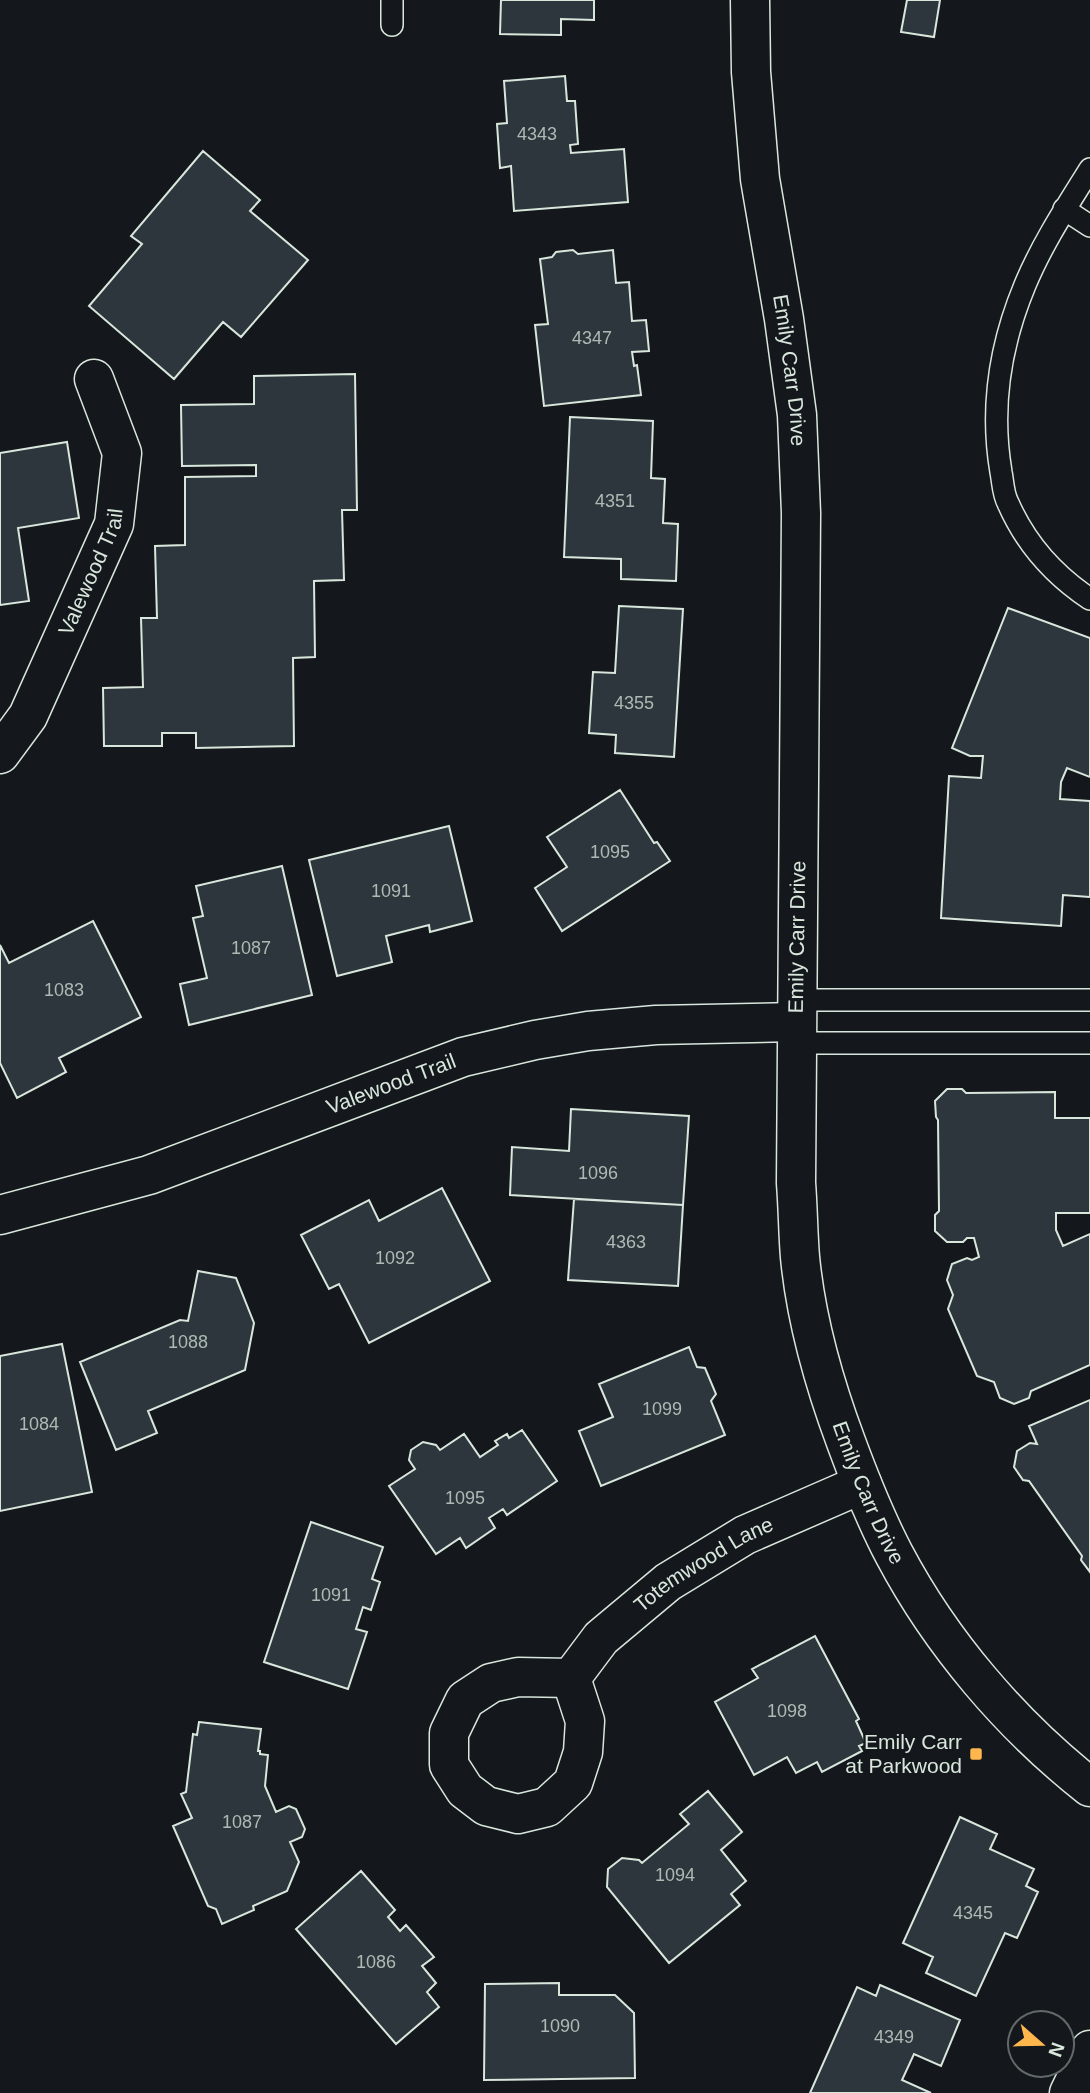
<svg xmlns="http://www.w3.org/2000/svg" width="1090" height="2093" viewBox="0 0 1090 2093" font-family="Arial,sans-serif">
	<rect width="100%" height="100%" fill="#14181c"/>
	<!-- building -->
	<path fill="#2c363c" stroke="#d8e6dc" stroke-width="2" d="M501 0H594V20L561 19V35L500 34Z
		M907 0H940L934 37 901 32Z
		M565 76 567 101H575L578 144 570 145 571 153 624 149 628 202 514 211 511 166 500 168 497 124 507 123 504 81Z
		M203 151 260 200 250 211 308 260 241 337 223 322 174 379 89 306 142 244 131 236Z
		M573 250 578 254 613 250 616 283 629 282 632 321 646 320 649 351 632 352 634 366 637 365 641 395 544 406 535 325 548 324 540 259 552 257 556 252Z
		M355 374 357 510H342L344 580 314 581 315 657 293 658 294 746 196 748V733H162V746H104L103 688 143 687 141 618H157L155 546 185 545V477L256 476V465L182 466 181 405 254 404V376Z
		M570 417 653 421 651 478 665 479 663 523 678 524 676 581 621 579V559L564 557Z
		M67 442 79 518 18 528 29 601 0 605V453Z
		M619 606 683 609 674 757 615 753 616 735 589 733 593 672 615 673Z
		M1008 608 1090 638V777L1067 768 1061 782 1060 799 1090 801V897L1063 895 1061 926 941 918 949 776 981 778 983 756H970L952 748Z
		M620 790 654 843 657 842 670 861 562 931 535 888 567 867 547 837Z
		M449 826 472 921 430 932 429 925 386 936 392 962 337 976 309 860Z
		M282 866 312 995 189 1025 180 984 207 978 193 918 203 916 196 886Z
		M93 921 141 1017 59 1058 66 1072 17 1098 0 1063V945L9 963Z
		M947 1089H962L966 1093 1055 1092V1118H1090V1213H1056V1230L1063 1246 1090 1234V1365L1031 1391 1029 1398 1014 1404 1000 1398 994 1382 977 1376 948 1309 953 1295 947 1280 952 1264 967 1258 972 1260 979 1257 974 1238H967L963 1242H947L935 1231V1215L939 1211 938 1120 936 1117 935 1101Z
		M571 1109 689 1116 683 1205 510 1195 512 1147 569 1151Z
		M442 1188 490 1281 369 1343 339 1284 329 1289 301 1235 369 1200 379 1221Z
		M574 1199 683 1205 678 1286 568 1280Z
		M198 1271 236 1278 254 1323 245 1370 148 1411 157 1433 116 1450 80 1362 180 1320 188 1321Z
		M62 1344 92 1492 0 1511V1356Z
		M689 1347 697 1367 705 1368 716 1394 711 1401 725 1435 601 1486 579 1431 613 1417 599 1384Z
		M1090 1400V1572L1081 1560 1082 1556 1029 1481 1023 1480 1014 1467 1017 1451 1030 1443 1037 1444 1029 1426Z
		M522 1430 557 1481 507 1515 503 1509 489 1518 495 1528 466 1548 460 1538 436 1554 389 1486 415 1469 409 1460 411 1450 423 1442 436 1445 440 1450 464 1434 480 1457 498 1445 495 1441 507 1434 509 1438Z
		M311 1522 383 1547 372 1579 380 1582 371 1610 363 1607 356 1629 367 1632 348 1689 264 1662Z
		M815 1636 859 1719 856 1721 866 1743 859 1746 862 1751 822 1772 817 1762 796 1773 787 1757 754 1775 715 1702 758 1678 752 1669Z
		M199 1722 261 1729 258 1751H260V1754L268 1755 265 1786 276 1812 289 1806 296 1809 305 1829 302 1837 290 1842 299 1862 287 1891 253 1906 254 1910 222 1924 216 1909 208 1906 173 1826 192 1818 181 1794 186 1792 193 1734 197 1735Z
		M708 1791 742 1832 721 1850 746 1881 731 1894 740 1905 669 1963 607 1887 608 1869 622 1858 639 1860 642 1863 689 1824 680 1814Z
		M960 1817 997 1834 990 1849 1034 1869 1026 1886 1038 1892 1017 1938 1005 1933 976 1996 926 1973 933 1957 903 1943Z
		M361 1871 395 1910 388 1917 400 1931 406 1925 434 1957 422 1966 436 1983 427 1992 439 2007 396 2044 296 1929Z
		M559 1983V1995H615L634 2013 635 2078 484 2080 485 1984Z
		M880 1985 960 2020 941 2066 914 2054 902 2080 931 2093H810L857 1987 876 1996Z"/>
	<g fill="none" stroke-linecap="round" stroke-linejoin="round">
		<defs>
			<path id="lane" d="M392 25V0
				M1090 169C1067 206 1042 244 1025 285 1000 345 990 407 1001 472 1003 482 1003 494 1008 503 1025 542 1054 575 1090 599
				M1064 209 1090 226
				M796 1000H1090
				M796 1043H1090"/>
			<g id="street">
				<path id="s1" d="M0 754 28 716 114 524 122 453 94 379"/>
				<path id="s2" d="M0 1215 149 1175 463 1057 535 1040 588 1031 656 1025 796 1022"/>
				<path d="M518 1677 571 1678 585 1721 583 1752 573 1783 547 1807 518 1814 486 1806 465 1790 449 1765V1733L465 1700 491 1683Z"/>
				<path id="s3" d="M571 1678 601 1638 668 1582 745 1535 862 1484"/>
				<path d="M1069 2093 1090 2050"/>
			</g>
			<g id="secondary">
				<path id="s4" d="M750 0 751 72 760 179 784 319 797 415 801 513 796 1183C798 1208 798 1233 800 1257 806 1320 824 1383 846 1442 860 1480 875 1518 894 1554 941 1643 1011 1725 1090 1787"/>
			</g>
		</defs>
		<!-- lane casing -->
		<use href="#lane" stroke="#d8e6dc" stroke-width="24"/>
		<!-- street casing -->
		<use href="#street" stroke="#d8e6dc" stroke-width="41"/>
		<!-- secondary casing -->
		<use href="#secondary" stroke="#d8e6dc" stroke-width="41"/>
		<!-- lane -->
		<use href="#lane" stroke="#14181c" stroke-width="21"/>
		<!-- street -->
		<use href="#street" stroke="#14181c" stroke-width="38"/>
		<!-- secondary -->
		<use href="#secondary" stroke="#14181c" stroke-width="38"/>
	</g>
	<!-- markers -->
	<rect fill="#ffb74d" stroke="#14181c" stroke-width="2.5" x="969" y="1747" width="14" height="14" rx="3.5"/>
	<g text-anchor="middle" stroke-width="5" stroke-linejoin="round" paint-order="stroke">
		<!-- number labels -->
		<g font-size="18" fill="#adbab4">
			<text x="537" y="140">4343</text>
			<text x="592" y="344">4347</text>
			<text x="615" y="507">4351</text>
			<text x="634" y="709">4355</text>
			<text x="610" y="858">1095</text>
			<text x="391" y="897">1091</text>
			<text x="251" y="954">1087</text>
			<text x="64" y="996">1083</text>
			<text x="598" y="1179">1096</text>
			<text x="626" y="1248">4363</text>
			<text x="395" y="1264">1092</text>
			<text x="188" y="1348">1088</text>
			<text x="662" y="1415">1099</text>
			<text x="39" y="1430">1084</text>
			<text x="465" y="1504">1095</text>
			<text x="331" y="1601">1091</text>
			<text x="787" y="1717">1098</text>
			<text x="242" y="1828">1087</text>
			<text x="675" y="1881">1094</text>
			<text x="973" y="1919">4345</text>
			<text x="376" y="1968">1086</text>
			<text x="560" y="2032">1090</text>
			<text x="894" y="2043">4349</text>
		</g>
		<!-- street labels -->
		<g font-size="21" fill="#d8e6dc" stroke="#14181c">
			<text dy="7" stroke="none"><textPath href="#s4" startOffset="373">Emily Carr Drive</textPath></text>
			<text dy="7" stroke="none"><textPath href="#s1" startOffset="205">Valewood Trail</textPath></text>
			<text transform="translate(797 937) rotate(-89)" y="7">Emily Carr Drive</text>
			<text dy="7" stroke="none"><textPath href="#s2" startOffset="413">Valewood Trail</textPath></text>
			<text dy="7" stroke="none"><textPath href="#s4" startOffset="1507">Emily Carr Drive</textPath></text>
			<text dy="7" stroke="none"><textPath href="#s3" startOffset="177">Totemwood Lane</textPath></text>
		</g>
		<!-- poi labels -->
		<g font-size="21" fill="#d8e6dc" stroke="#14181c" text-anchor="end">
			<text x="962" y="1749">Emily Carr<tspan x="962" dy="24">at Parkwood</tspan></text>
		</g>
	</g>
	<!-- north arrow -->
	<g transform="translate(1041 2044) rotate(110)"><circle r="33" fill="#14181c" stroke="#626a69" stroke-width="2"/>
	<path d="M0-5L12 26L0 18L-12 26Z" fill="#ffb74d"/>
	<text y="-10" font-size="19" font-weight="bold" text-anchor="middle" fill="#d8e6dc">N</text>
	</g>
</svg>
